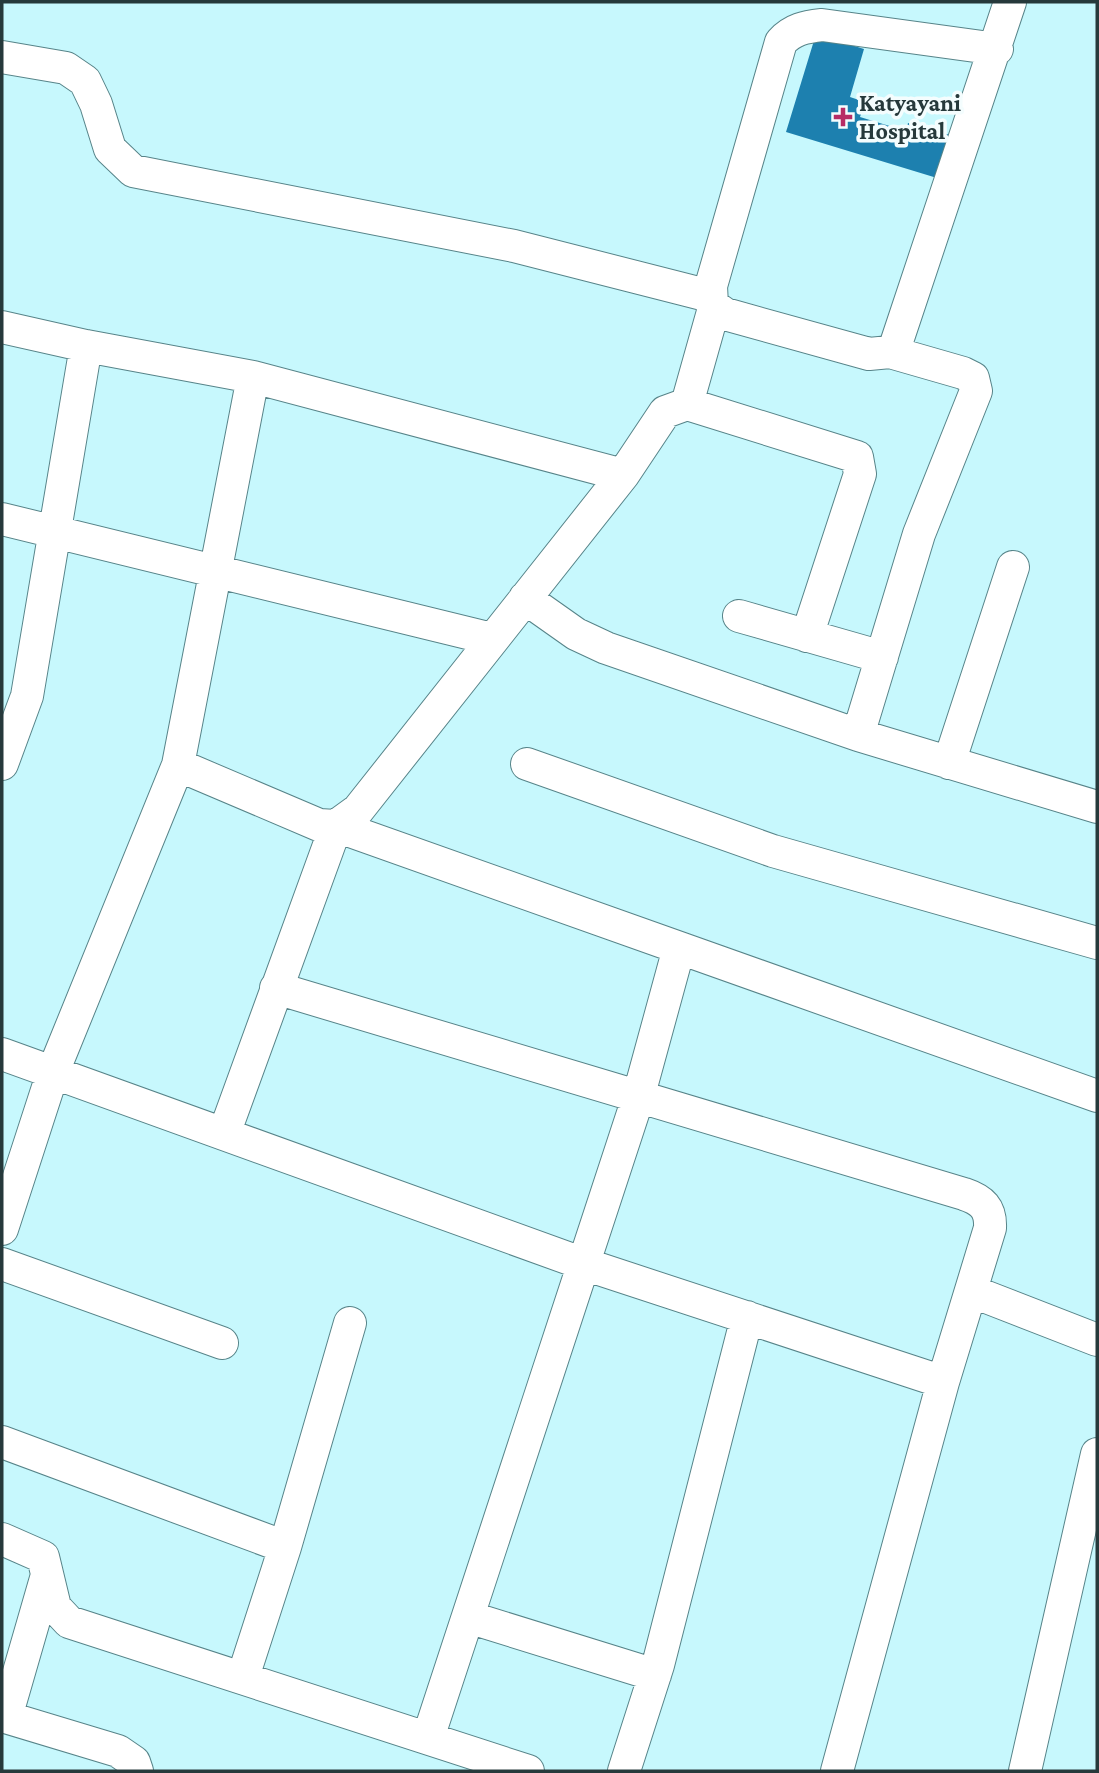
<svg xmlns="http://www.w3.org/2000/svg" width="1099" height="1773" viewBox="0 0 1099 1773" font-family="'Crimson Pro',serif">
	<rect width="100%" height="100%" fill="#c7f8fd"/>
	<!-- building -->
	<path fill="#1d80af" d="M816 34 864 49 850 97 865 102 860 117 906 131 908 123 950 135 937 178 786 132Z"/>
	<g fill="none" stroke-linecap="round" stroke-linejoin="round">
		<defs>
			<path id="minor" d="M2 57 66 68 85 81 96 104 110 149 133 171 514 246 710 296
				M2 327 86 346 253 377 623 475
				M890 352 895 347 1010 2
				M687 404 714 308
				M2 519 492 639
				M525 598 576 634 606 648 858 735 1097 807
				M739 616 882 657
				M858 735 919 534 976 391 973 378 963 373 890 352 869 354 725 314 712 305 711 286 781 42C793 29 805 27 822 25L997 49
				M949 763 1013 567
				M2 764 27 696 86 346
				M527 764 773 851 1097 943
				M178 765 319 825 336 826 358 810 623 475 665 412 687 404 857 457 860 474 807 636
				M276 988 964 1194C982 1200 991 1208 990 1228L943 1382 837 1771
				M2 1054 584 1264 943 1382
				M224 1134 336 826 1097 1096
				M2 1229 53 1072 178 765 253 377
				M2 1264 222 1343
				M971 1291 1097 1340
				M2 1442 285 1547
				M2 1539 43 1557 55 1607 69 1622 528 1771
				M468 1617 655 1675
				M243 1677 285 1547 350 1323
				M2 1716 118 1751 134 1762 137 1771
				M6 1717 47 1575
				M428 1738 638 1098 679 948
				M624 1771 658 1665 747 1317
				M1025 1771 1097 1454"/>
		</defs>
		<!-- minor casing -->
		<use href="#minor" stroke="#578489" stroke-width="34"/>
		<!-- minor -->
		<use href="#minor" stroke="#fff" stroke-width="32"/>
	</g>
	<!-- markers -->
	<path fill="#b72c66" stroke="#f4fdfe" stroke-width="2.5" d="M839.5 106.5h7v7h7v7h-7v7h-7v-7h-7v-7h7z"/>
	<g text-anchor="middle" stroke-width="7" stroke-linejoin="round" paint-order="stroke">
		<!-- poi labels -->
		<g font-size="24" font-weight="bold" fill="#26393b" stroke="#f4fdfe" text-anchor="start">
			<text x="859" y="111">Katyayani<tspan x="859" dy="28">Hospital</tspan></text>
		</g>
	</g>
	<!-- border -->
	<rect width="1099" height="1773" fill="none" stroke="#26393b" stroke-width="7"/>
</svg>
